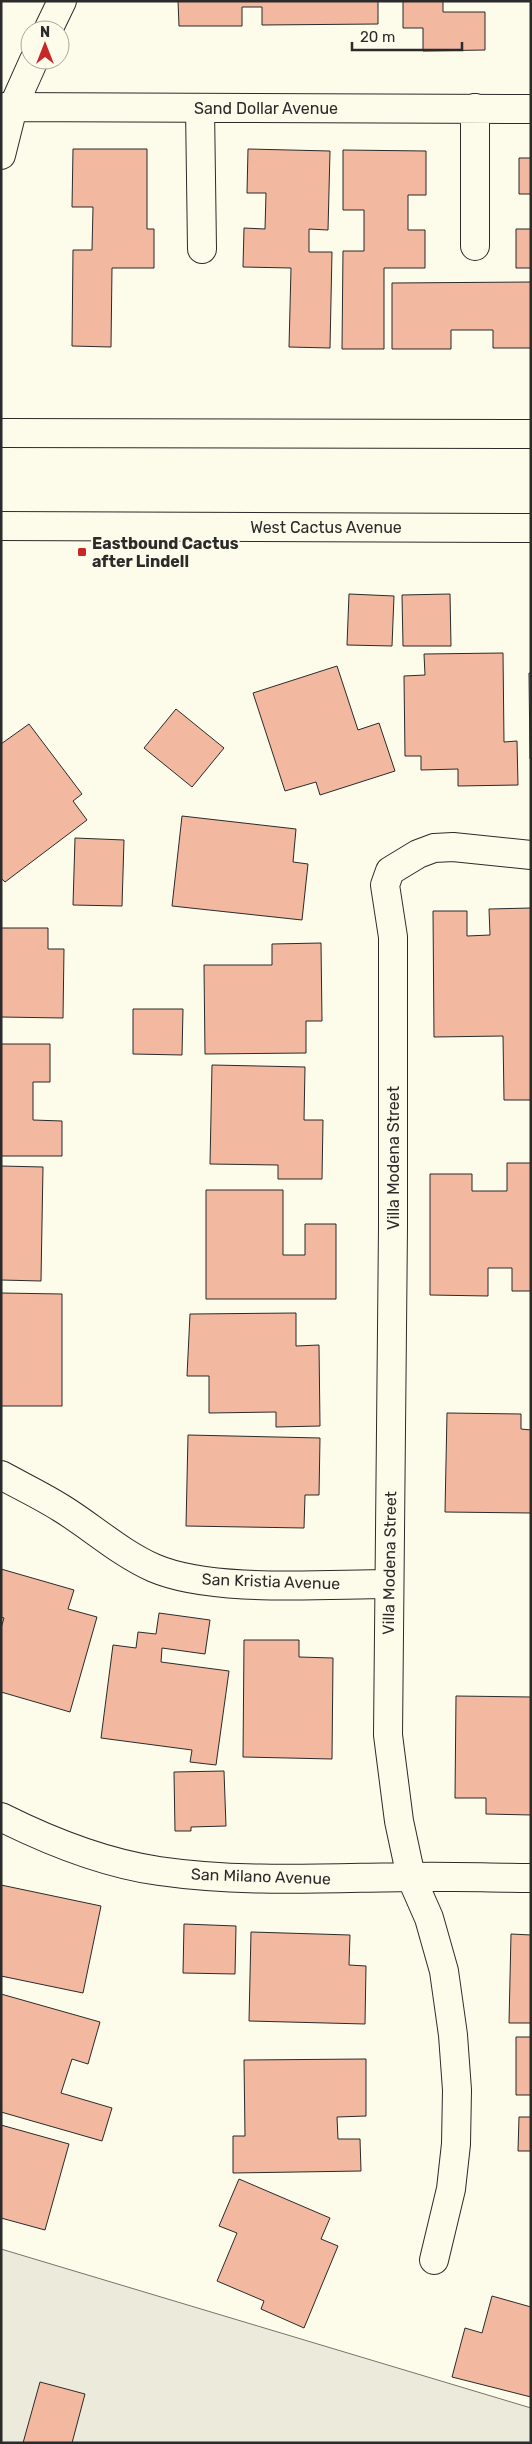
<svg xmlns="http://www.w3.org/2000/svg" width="532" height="2444" viewBox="0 0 532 2444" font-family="Rubik,sans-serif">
	<rect width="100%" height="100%" fill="#fdfbea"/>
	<!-- green -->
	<path fill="#ecebdb" stroke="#74746e" d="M1 2249 531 2408V2443H1Z"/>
	<!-- building -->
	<path fill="#f2b8a0" stroke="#2b2b2b" d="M178 1H378V24L262 25V7H242V26H179Z
		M403 1H443V12H485V50L423 51V28H403Z
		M73 149H147V229H154V268H112L111 347 72 346 73 250H92L93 207H72Z
		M248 149 330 151 328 230 309 229V252H332L330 348 289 347 291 268 243 267 244 228 265 229 266 193H247Z
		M343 150 426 151V195H408V230H425V268H384V349H342L343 251H364V210H343Z
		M519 158H531V194H519Z
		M516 229H531V268H516Z
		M531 282V348H493V330H451V349H392V283Z
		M349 594 394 596 392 646 347 645Z
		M450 594 451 646H403L402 595Z
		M503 653 504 742 517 741 518 785 458 786V769L421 770V756H405L404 676 425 675 424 654Z
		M337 666 358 730 379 723 395 771 320 795 316 782 285 791 253 693Z
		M529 673H531V759H530Z
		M176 709 224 748 192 787 144 748Z
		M29 724 82 794 73 801 87 820 5 882 1 878V744Z
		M182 816 296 829 293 862 308 864 302 920 172 906Z
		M75 838 124 840 122 906 73 905Z
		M531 908V1100H504L503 1036 434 1037 433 911H467V936L490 935 489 909Z
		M1 928H48V949H64L63 1018 1 1017Z
		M321 943 322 1021H306V1053L205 1054 204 965H272V944Z
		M133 1009H183L182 1055 133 1054Z
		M1 1044H50V1082H33V1120L62 1121V1156H1Z
		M212 1065 305 1067 304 1120H323L322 1179H278V1165L210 1164Z
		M507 1163H531V1291H512V1268H488V1296L430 1295V1174H472V1191H507Z
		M1 1166 43 1167 41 1281 1 1280Z
		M206 1190H283V1255H305V1224H336V1299H206Z
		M1 1293 62 1294V1406H1Z
		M296 1313V1346L319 1345 320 1426 276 1427V1412L209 1413V1376H187L190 1314Z
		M447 1413 521 1414V1429L531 1430V1513L445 1512Z
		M188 1435 320 1438 319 1495H305L304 1528 186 1526Z
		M1 1569 74 1590 68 1609 97 1617 70 1712 1 1692V1628L4 1618 1 1617Z
		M159 1613 210 1620 205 1654 162 1648 161 1662 229 1671 216 1765 190 1762 192 1750 101 1738 113 1645 136 1648 138 1632 156 1634Z
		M244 1640H299V1657L333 1658 332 1759 243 1757Z
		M456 1696 531 1697V1815L486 1814V1798H455Z
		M224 1771 226 1826 191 1827V1831H175L174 1772Z
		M1 1885 101 1906 83 1993 1 1976Z
		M184 1924 236 1926 235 1974 183 1973Z
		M251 1932 350 1935 349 1965 366 1966 365 2024 249 2021Z
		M511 1934 531 1935V2023H509Z
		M1 1994 100 2022 88 2064 72 2059 61 2093 112 2108 102 2141 1 2112Z
		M516 2037H531V2095H516Z
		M366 2059V2116L337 2117 338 2139H360L361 2171 233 2173V2136H245L244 2060Z
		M519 2117H531V2151H518Z
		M1 2125 69 2144 45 2230 1 2218Z
		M239 2179 330 2218 321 2239 338 2246 304 2328 261 2309 264 2301 217 2281 237 2233 219 2226Z
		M492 2296 531 2307V2397L452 2377 465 2328 482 2333Z
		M40 2382 85 2394 72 2443H23Z"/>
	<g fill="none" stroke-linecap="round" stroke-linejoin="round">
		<defs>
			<path id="minor" d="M48 30 62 1
				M1 107 531 109
				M200 108 202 249
				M475 108V246
				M1 155 13 107 34 60
				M1 1475C21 1486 42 1496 61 1508 92 1527 120 1553 154 1568 212 1593 323 1584 388 1584
				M1 1817C51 1842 103 1863 159 1871 242 1883 326 1878 409 1877 450 1876 490 1878 531 1878
				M434 2260 451 2189 456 2144 457 2090 453 2035 444 1971 429 1918 411 1877 399 1821 388 1735 393 1227V937L385 885 390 871 418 854 434 848 453 847 531 855"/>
			<path id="major" d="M1 433 531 434
				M1 526 531 528"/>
		</defs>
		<!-- minor casing -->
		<use href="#minor" stroke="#2b2b2b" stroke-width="30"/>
		<!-- major casing -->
		<use href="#major" stroke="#2b2b2b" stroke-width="30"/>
		<!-- minor -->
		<use href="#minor" stroke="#fdfbea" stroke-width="28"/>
		<!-- major -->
		<use href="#major" stroke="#fdfbea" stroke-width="28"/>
	</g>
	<!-- markers -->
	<rect fill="#c62828" stroke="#fdfbea" stroke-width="2" x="77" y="547" width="10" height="10" rx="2.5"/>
	<g text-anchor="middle" stroke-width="4" stroke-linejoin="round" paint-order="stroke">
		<!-- street labels -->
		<g font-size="16" fill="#2b2b2b" stroke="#fdfbea">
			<text x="266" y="114">Sand Dollar Avenue</text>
			<text x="326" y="533">West Cactus Avenue</text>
			<text transform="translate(393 1158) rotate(-90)" y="6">Villa Modena Street</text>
			<text transform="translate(389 1563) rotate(-89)" y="6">Villa Modena Street</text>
			<text transform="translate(271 1581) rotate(2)" y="6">San Kristia Avenue</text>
			<text transform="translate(261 1876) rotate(2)" y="6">San Milano Avenue</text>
		</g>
		<!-- poi labels -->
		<g font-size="16" font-weight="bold" fill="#2b2b2b" stroke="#fdfbea" text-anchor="start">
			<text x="92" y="549">Eastbound Cactus<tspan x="92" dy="18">after Lindell</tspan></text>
		</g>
	</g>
	<!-- border -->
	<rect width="532" height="2444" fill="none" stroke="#2b2b2b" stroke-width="5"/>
	<!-- north arrow -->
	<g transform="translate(45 45)"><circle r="24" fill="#fdfbea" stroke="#a9a89e"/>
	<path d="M0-4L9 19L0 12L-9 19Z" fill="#c62828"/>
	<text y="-8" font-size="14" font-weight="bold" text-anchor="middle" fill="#2b2b2b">N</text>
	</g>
	<!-- scale -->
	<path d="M352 42v8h110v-8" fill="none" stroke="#2b2b2b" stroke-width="2.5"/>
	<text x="360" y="42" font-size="15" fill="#2b2b2b" stroke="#fdfbea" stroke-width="4" paint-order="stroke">20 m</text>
</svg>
